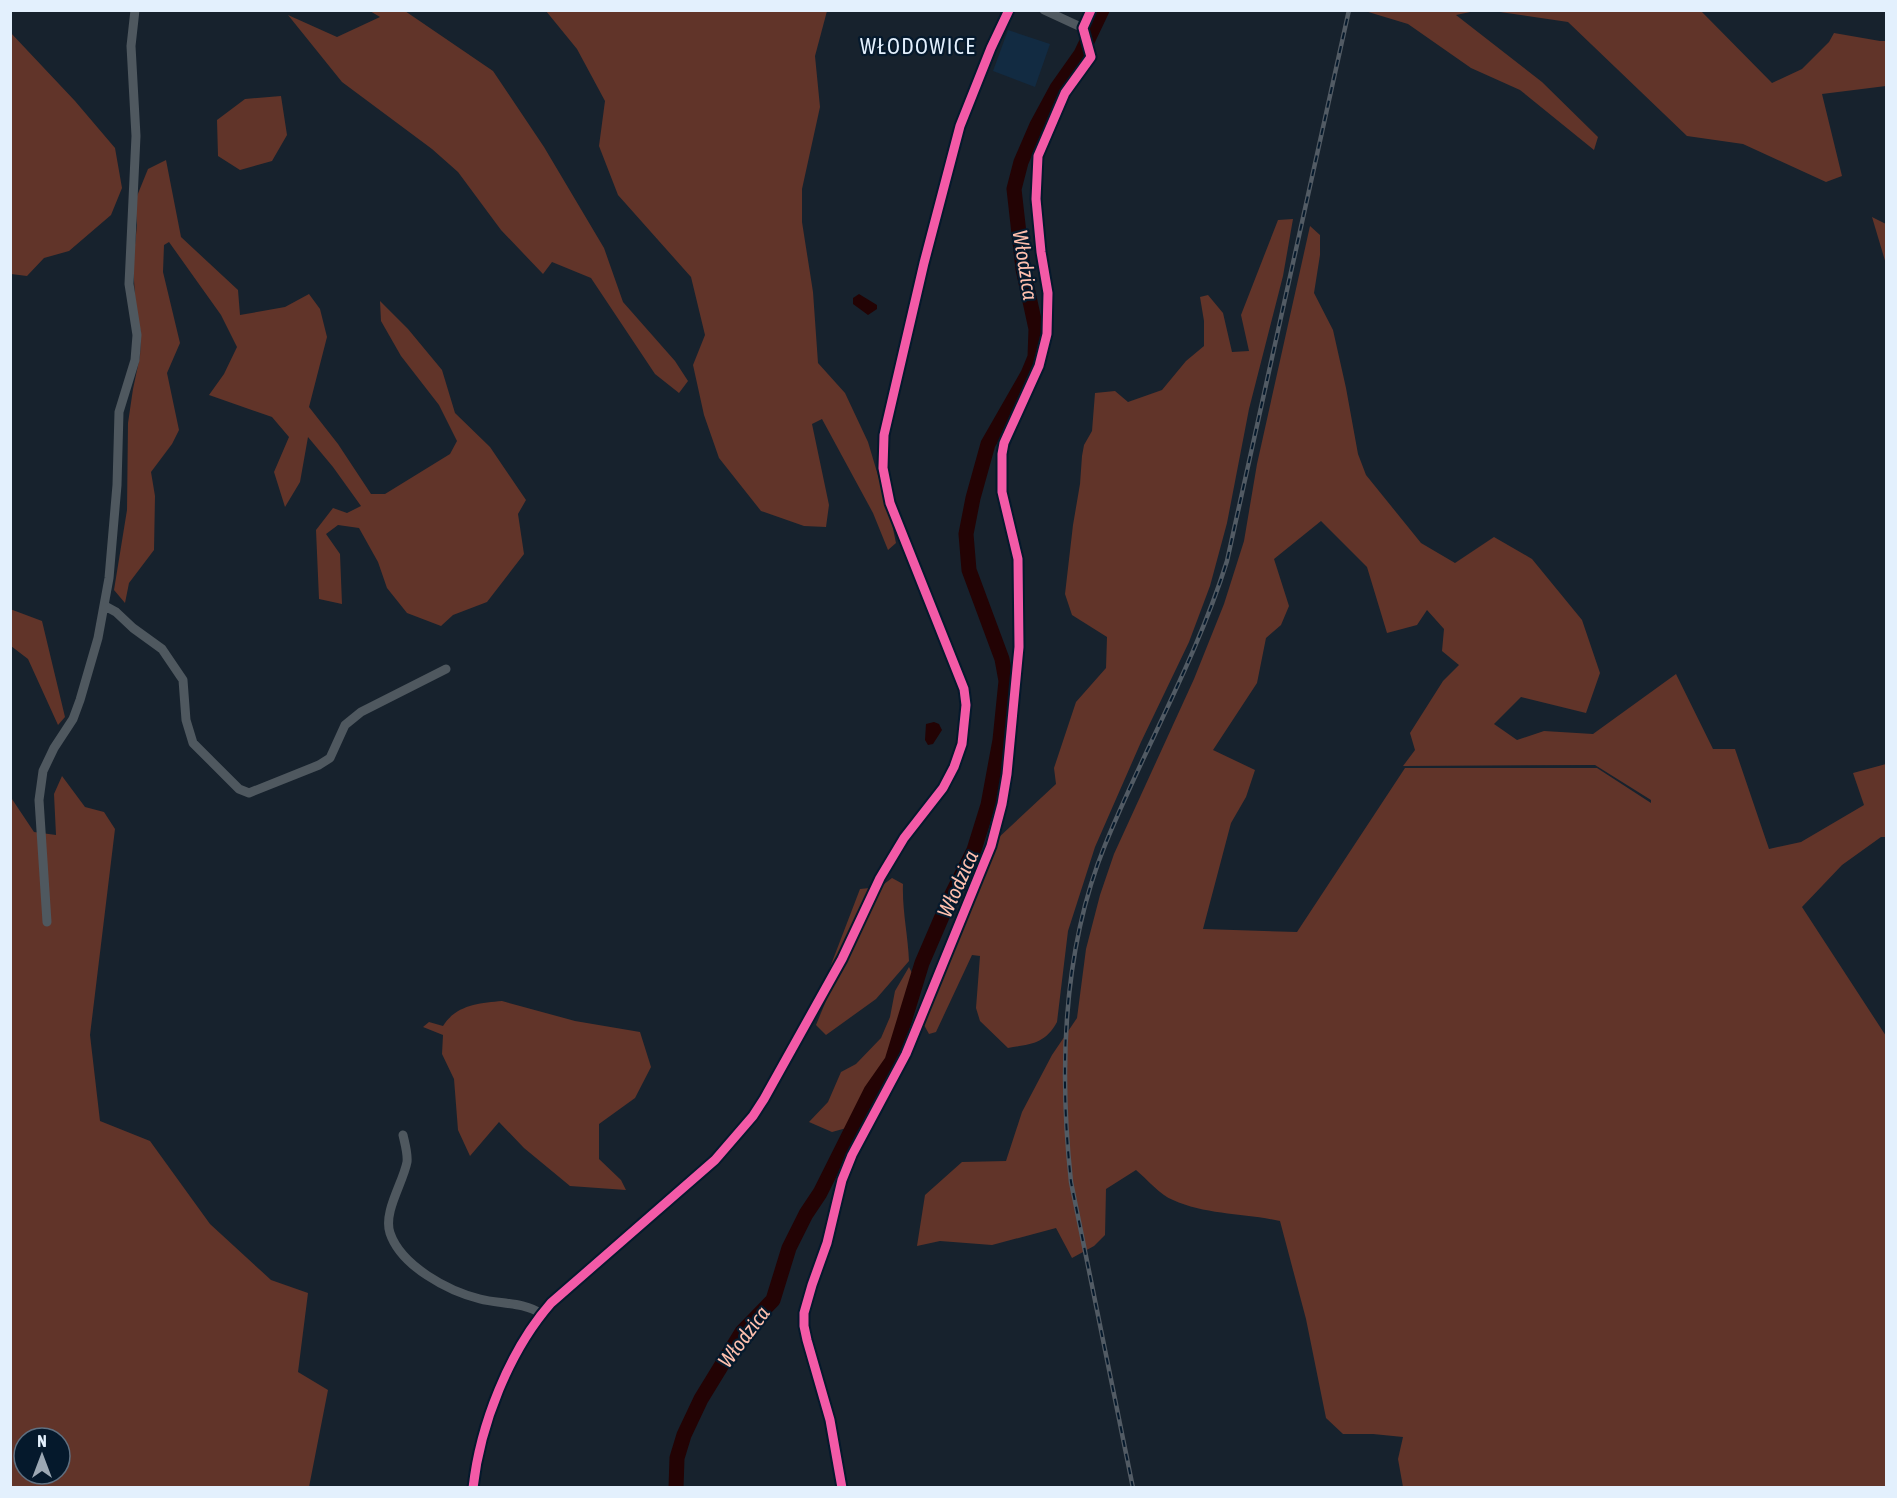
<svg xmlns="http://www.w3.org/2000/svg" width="1897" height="1498" viewBox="0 0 1897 1498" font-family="'Asap Condensed',sans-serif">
	<rect width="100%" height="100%" fill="#17222d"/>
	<!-- built -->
	<path fill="#122b42" d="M1008 30 1050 44 1035 87 993 71Z"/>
	<!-- green -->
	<path fill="#613429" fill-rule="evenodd" d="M370 11H405L493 71 544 147 604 248 623 302 675 361 688 381 679 393 655 374 591 278 552 262 543 274 501 230 458 172 432 149 342 82 288 15 337 37 380 17Z
		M546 11H827L815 56 820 107 802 189V222L813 292 818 363 845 393 868 442 891 519 896 543 888 550 873 513 822 419 812 424 829 505 826 527 804 526 761 511 719 458 704 415 693 365 705 335 691 277 618 195 599 146 605 101 577 49Z
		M1365 11H1475L1456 15 1542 82 1598 137 1594 150 1520 90 1471 68 1408 24Z
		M1493 11H1701L1772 83 1802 69 1829 42 1834 33 1880 41H1886V86L1822 94 1842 176 1826 182 1743 144 1687 136 1568 22Z
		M10 32 75 101 115 148 122 188 111 215 69 251 44 258 27 276 11 274Z
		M281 96 287 135 272 161 240 170 218 156 217 120 245 99Z
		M166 160 181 237 238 290 240 315 285 307 309 294 320 309 327 337 309 407 338 444 371 494H385L450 454 457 441 439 405 401 356 381 321 380 301 408 329 442 370 455 413 490 447 526 500 518 514 524 554 487 602 453 615 441 626 407 613 387 588 378 562 359 528 338 525 326 534 340 554 342 604 319 599 316 530 333 508 347 513 361 506 333 467 308 437 300 482 285 507 274 472 289 437 272 417 209 395 224 374 237 347 221 315 169 242 164 245 163 272 180 343 167 373 179 430 172 444 151 472 155 496 154 550 129 583 125 603 114 590 127 510 128 423 133 389 140 356 141 333 136 313 133 264 137 225 135 201 148 169Z
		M1872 217 1886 224V264Z
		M1293 219 1283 276 1249 409 1227 523 1210 586 1189 642 1141 742 1095 847 1068 931 1057 1022C1045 1044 1031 1044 1008 1048L980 1021 976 1008 980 956 972 955 936 1032 929 1034 924 1025 996 840 1056 784 1054 768 1076 702 1106 668 1107 637 1072 615 1065 594 1073 525 1080 484 1082 456 1084 445 1092 431 1095 393 1115 391 1128 402 1162 390 1186 361 1204 346V321L1200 297 1208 295 1223 313 1232 352 1249 351 1241 315 1278 220Z
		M1310 226 1320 235V255L1314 293 1333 330 1346 388 1358 454 1366 475 1421 543 1455 563 1494 537 1532 559 1582 620 1600 673 1586 713 1521 697 1494 724 1517 740 1544 731 1593 734 1676 674 1713 749H1735L1769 849 1801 842 1864 805 1853 773 1886 764V837H1881L1842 865 1802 907 1886 1036V1487H1403L1398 1459 1403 1437 1373 1434H1343L1326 1418 1306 1319 1280 1221C1244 1213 1206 1215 1173 1200 1160 1195 1147 1179 1136 1170L1106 1189 1105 1235 1094 1246 1072 1258 1056 1228 992 1245 940 1241 917 1246 925 1195 962 1162 1006 1161 1022 1112 1052 1055 1077 1018 1086 949 1100 895 1114 854 1194 679 1224 604 1244 541 1257 464ZM1321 521 1367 567 1387 633 1417 625 1427 610 1444 629 1442 651 1459 665 1443 681 1410 733 1415 750 1403 766 1595 765 1651 800V803L1597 768H1405L1297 932 1203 929 1231 823 1246 797 1255 770 1213 750 1257 683 1266 638 1281 625 1289 606 1274 559Z
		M10 609 42 621 65 717 58 725 28 659 11 646Z
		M62 776 85 807 104 812 115 829 90 1035 100 1121 150 1141 210 1224 271 1280 308 1293 298 1372 328 1390 309 1487H11L10 796 34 832 56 835 54 794ZM24 1438H60V1474H24Z
		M892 878 903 884C902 910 908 935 909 961L876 999 826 1035 816 1025 828 996 829 970 860 889 880 887Z
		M909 967 912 973 901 1010 888 1076 861 1124 832 1132 809 1122 828 1102 841 1072 856 1064 881 1038 890 1017 895 991Z
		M502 1001 575 1021 640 1032 651 1067 635 1098 599 1124V1159L621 1180 626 1190 570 1186 524 1148 499 1122 470 1156 458 1130 454 1079 442 1054 443 1035 423 1027 429 1022 443 1026C456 1005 479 1003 502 1001Z"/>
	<!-- water -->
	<path fill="#230304" d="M859 294 877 305V309L868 315 853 304V298Z
		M934 722 939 724 942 730 933 744 928 745 925 740 926 724Z"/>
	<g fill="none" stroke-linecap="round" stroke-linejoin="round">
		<!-- river -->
		<path stroke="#230304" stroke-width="15" d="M676 1488 677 1458 684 1435 701 1399 742 1332 773 1300 789 1248 806 1214 820 1193 871 1091 892 1061 922 963 950 898 974 850 988 805 1000 740 1006 681 1002 659 969 570 966 534 973 498 988 444 1028 374 1035 357 1036 329 1023 269 1014 189 1021 162 1037 125 1057 88 1081 54 1102 10"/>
		<!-- minor -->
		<path stroke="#4f585f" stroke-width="9" d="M1083 28 1091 10
			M105 606 116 612 133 628 162 649 183 680 186 720 193 743 239 789 249 793 319 765 330 758 345 725 361 712 446 669
			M47 922 39 800 43 771 54 748 73 719 80 700 98 638 109 578 117 485 119 412 135 360 137 335 129 284 136 136 131 46 135 10
			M403 1135C405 1144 408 1154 407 1162 403 1183 383 1212 390 1233 401 1266 448 1291 480 1299 499 1304 525 1302 541 1314
			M473 1488C480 1425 509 1351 551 1303L715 1160 753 1116 764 1099 842 959 880 878 904 838 943 788 954 767 962 744 966 705 964 689 890 503 883 468 884 435 924 263 960 126 991 48 1009 10
			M842 1488 830 1420 807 1340 804 1326V1313L812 1285 827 1243 842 1180 852 1155 906 1054 991 846 1002 804 1007 774 1019 647 1018 559 1002 492V454L1004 443 1039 366 1047 334 1048 293 1041 252 1036 199 1038 156 1065 93 1091 57 1083 28 1044 10"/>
		<defs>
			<path id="rail" d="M1133 1488 1071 1182C1059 1070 1062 951 1105 845 1144 749 1196 660 1227 561L1349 10"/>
		</defs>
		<!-- rail casing -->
		<use href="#rail" stroke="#525b64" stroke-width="4.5"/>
		<!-- rail -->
		<use href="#rail" stroke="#05192c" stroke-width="2" stroke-dasharray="7" stroke-linecap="butt"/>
		<defs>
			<path id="cycleway" d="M473 1488C480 1425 509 1351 551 1303L715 1160 753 1116 764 1099 842 959 880 878 904 838 943 788 954 767 962 744 966 705 964 689 890 503 883 468 884 435 924 263 960 126 991 48 1009 10
				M842 1488 830 1420 807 1340 804 1326V1313L812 1285 827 1243 842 1180 852 1155 906 1054 991 846 1002 804 1007 774 1019 647 1018 559 1002 492V454L1004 443 1039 366 1047 334 1048 293 1041 252 1036 199 1038 156 1065 93 1091 57 1083 28 1091 10"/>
		</defs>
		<!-- cycleway casing -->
		<use href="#cycleway" stroke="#05192c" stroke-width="13"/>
		<!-- cycleway -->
		<use href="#cycleway" stroke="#f35aa7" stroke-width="9"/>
	</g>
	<g text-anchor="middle" stroke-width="4.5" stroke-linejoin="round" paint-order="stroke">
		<!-- water labels -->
		<g font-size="21" font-style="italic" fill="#ffc0ae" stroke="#05192c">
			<text transform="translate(1025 265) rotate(81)" y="7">Włodzica</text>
			<text transform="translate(958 884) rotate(-66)" y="7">Włodzica</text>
			<text transform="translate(744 1337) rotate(-53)" y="7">Włodzica</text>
		</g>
		<!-- quarter labels -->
		<g font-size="22" letter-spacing="1.5" fill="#e3f0fd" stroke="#05192c">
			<text x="918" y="54">WŁODOWICE</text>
		</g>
	</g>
	<!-- border -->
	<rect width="1897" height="1498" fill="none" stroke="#e3f0fd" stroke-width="24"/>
	<!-- north arrow -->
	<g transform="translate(42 1456)"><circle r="28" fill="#05192c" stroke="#5e6f80" stroke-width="1.5"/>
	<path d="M0-4.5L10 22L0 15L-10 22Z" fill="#9ca8b4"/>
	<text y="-9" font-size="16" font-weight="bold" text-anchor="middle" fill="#e3f0fd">N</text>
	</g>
</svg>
